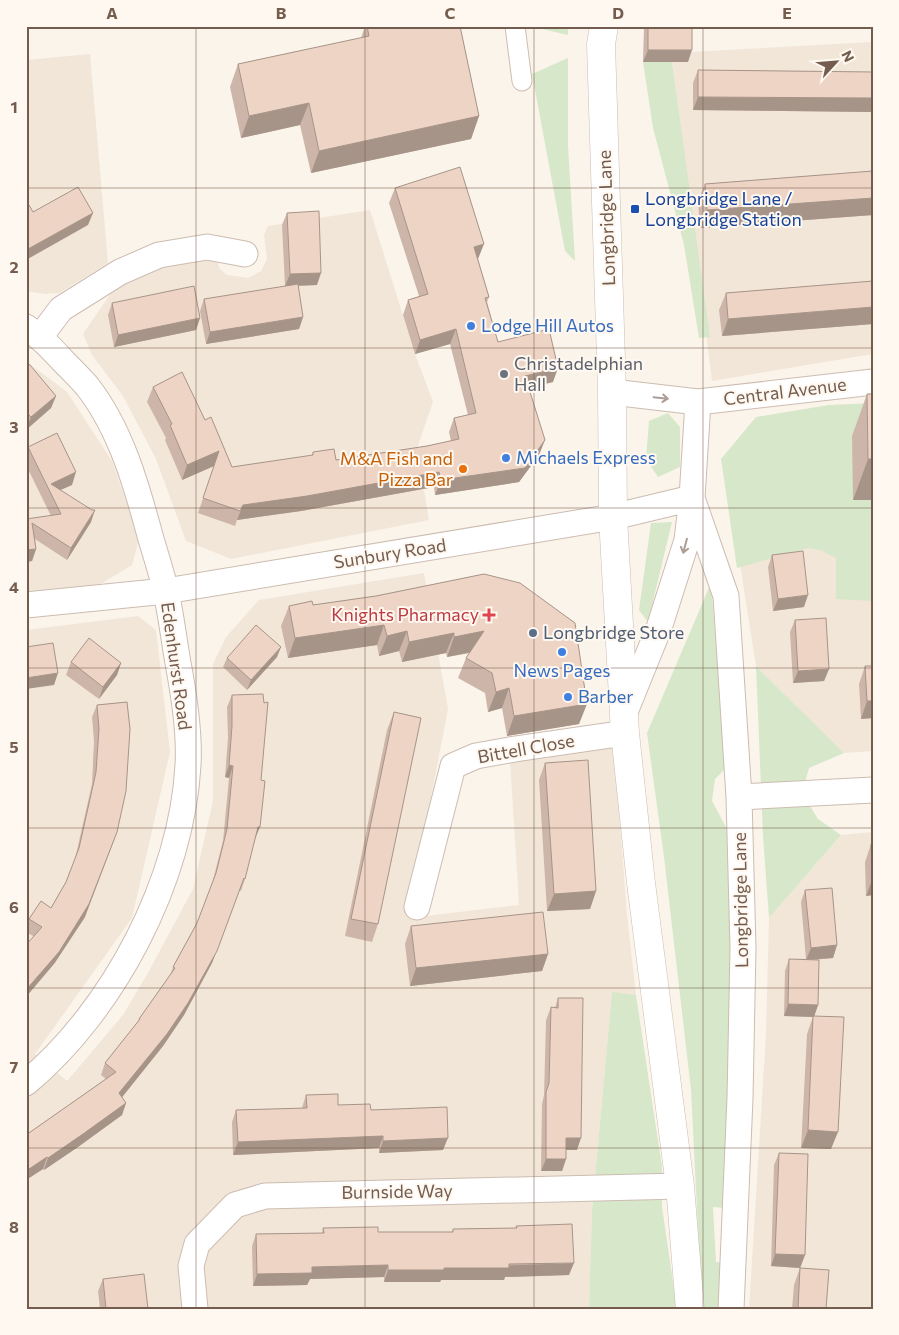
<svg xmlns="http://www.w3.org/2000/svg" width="899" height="1335" viewBox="0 0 899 1335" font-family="Commissioner,sans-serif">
	<rect width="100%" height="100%" fill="#fbf4ea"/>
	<!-- residential -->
	<path fill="#f2e6d9" d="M873 42V354L712 381 671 53Z
		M90 54 108 263 59 293 45 294 26 291V60Z
		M370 210 415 354 433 402 417 448 429 520 231 559 186 541 156 459 123 396 92 355 83 334 117 284 135 274 214 254 220 269 227 275 248 278 261 271 267 259 264 235 268 226Z
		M26 361 67 392 112 461 139 539 132 565 99 585 26 596Z
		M873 403V751L844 753 756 666 726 475Z
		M424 573 448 709 408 918 519 905 510 759 614 746 627 915 636 995 612 993 592 1211 589 1309H26V630L138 616 156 630 170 752 132 918 35 1054 67 1081 123 1015 149 971 193 889 213 801V664L226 637 259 600Z
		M873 832V1309H749L766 1034 769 918 841 835Z"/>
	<!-- green -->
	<path fill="#d6e8c9" d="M529 26H568V35Z
		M568 58V146L575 261 565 251 532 74Z
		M643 62H672L710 337 699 338 684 245 653 128Z
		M873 403V601L836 599V558L820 550 808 548 737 568 721 459 756 417 829 405Z
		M668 413 680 427V467L658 477 646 459 649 421Z
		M672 522 648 622 639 610 651 523Z
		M711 583 726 768 715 779 712 801 727 829 731 967 725 1208 713 1207 716 1262 732 1264 731 1309H702L691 1090 664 857 647 733Z
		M756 666 844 753 809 768 802 793 818 819 841 835 769 918 763 836Z
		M612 992 636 995 662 1167V1207L677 1309H589L592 1211Z"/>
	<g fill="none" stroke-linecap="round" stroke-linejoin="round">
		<defs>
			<path id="pedestrian" d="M515 26 522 81"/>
			<path id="minor" d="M26 327C41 337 52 349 64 362 72 370 80 378 87 386 121 429 137 487 151 539 156 556 162 574 166 592 171 615 174 640 178 663 184 695 190 733 188 765 182 879 114 1010 26 1083
				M40 337 61 309 120 272 159 255 207 247 245 254
				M612 392 698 402 692 498 687 540 659 628 625 712
				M698 402 873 382
				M692 498 726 596 739 797 743 948 740 1098 731 1309
				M26 605 166 591 613 517 692 498
				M739 797 873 790
				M417 907 453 766 476 756 515 749 625 733
				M195 1309 191 1266 197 1244 235 1205 265 1196 680 1186"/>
			<path id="tertiary" d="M604 26 601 44 612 392 613 517 625 733 641 883 680 1186 690 1309"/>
		</defs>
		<!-- pedestrian casing -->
		<use href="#pedestrian" stroke="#cdbcb1" stroke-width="21"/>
		<!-- minor casing -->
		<use href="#minor" stroke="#cdbcb1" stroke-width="27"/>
		<!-- tertiary casing -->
		<use href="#tertiary" stroke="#cdbcb1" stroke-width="29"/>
		<!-- pedestrian -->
		<use href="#pedestrian" stroke="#fff" stroke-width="19"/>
		<!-- minor -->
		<use href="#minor" stroke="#fff" stroke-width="25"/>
		<!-- tertiary -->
		<use href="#tertiary" stroke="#fff" stroke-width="28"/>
	</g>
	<!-- wall -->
	<path fill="#cdb6a9" d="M365 26H460L479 116 471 139 311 173 300 125 241 138 230 87 238 64 361 38Z
		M644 26H692L688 62H643Z
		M698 70 873 72V112L693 110V83Z
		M873 171V215L700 228 698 201 705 184Z
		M395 188 478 259 489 297 487 302 498 342 553 382 529 388 539 455 519 482 435 495 434 487 301 511 237 520 235 526 198 513 214 466 182 480 165 440 166 438 147 402 153 387 205 420 232 467 312 456 313 452 336 460 427 446 451 441 449 432 454 418 468 415 450 344 415 354 403 315 408 300 419 296 389 203Z
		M287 213 317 285 298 286 303 317 299 329 206 344 200 311 204 299 285 286 282 225Z
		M873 281V324L722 336 719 310 726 293Z
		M112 303 200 318 196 330 114 347 108 315Z
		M26 362 56 396 51 408 26 430Z
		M867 394 873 500H853L852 436Z
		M28 447 72 485 60 490 91 522 67 560 35 539 36 549 32 561 26 562V519L51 516 26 465V452Z
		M772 555 804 607 773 611 768 567Z
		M484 574 579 724 507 736 502 708 488 712 485 693 458 678 466 658 470 653 447 657 446 653 402 662 399 651 379 656 377 645 288 658 281 626 289 606 313 605 376 596Z
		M795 620 829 669 824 681 793 683 790 632Z
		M277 657 247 690 223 667 227 658Z
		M71 662 121 663 117 675 99 699 66 675Z
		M865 666H873V718L861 719 859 684Z
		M232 695 255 839 245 879 241 891 239 890 212 963 184 1015 163 1046 122 1097 126 1103 122 1115 78 1147 44 1170 43 1169 26 1180V1135L106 1079 101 1075 105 1063 138 1023 139 1019 170 976 173 967 197 923 212 884 223 841 229 778 225 777 228 738 227 707Z
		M127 702 85 917 54 964 33 936 26 932V928L29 919 51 908 66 882 75 859 92 784 94 741 92 717 97 705Z
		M394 712 378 924 372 942 345 936 387 730Z
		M545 763 596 891 590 909 547 911 539 780Z
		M871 844H873V895L866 896 865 862Z
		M805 890 837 945 833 958 813 960 818 1005 814 1016 831 1149 801 1148 807 1034 813 1017 784 1016 785 971 789 959H806L801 902Z
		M411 926 548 954 542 971 410 986 405 944Z
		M558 998 577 1150H566V1159L562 1171H541L542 1104 544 1095 546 1020 551 1007 555 1008Z
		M306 1095 338 1105 371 1110 443 1150 379 1153V1148L233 1155 232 1122 236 1110 302 1108Z
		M779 1153 805 1255 800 1268 771 1266 774 1165Z
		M516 1226 569 1275 505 1277 504 1280H441L440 1282H384V1277L310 1279 307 1285 253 1286 252 1246 256 1234 322 1233 323 1228 378 1232H452L453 1229 516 1228Z
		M800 1268 826 1309H792L794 1285Z
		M103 1279 148 1309H100L98 1291Z"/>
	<!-- shaded-wall -->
	<path fill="#a79489" d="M648 50H692L688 62H643Z
		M698 97 873 98V112L693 110Z
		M309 103 300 125 241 138 249 116Z
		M479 116 471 139 311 173 319 151Z
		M873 198V215L700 228 707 210Z
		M93 213 88 225 26 260V254L28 249Z
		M484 244 478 259 469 262 474 247Z
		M321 273 317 285 285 286 290 274Z
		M873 307V324L722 336 728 319Z
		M303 317 299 329 206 344 210 332Z
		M200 318 196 330 114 347 118 335Z
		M456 329 450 344 415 354 420 340Z
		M558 368 553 382 520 390 525 376Z
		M56 396 51 408 26 430 31 417Z
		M545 440 539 455 519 482 435 495 441 480Z
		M219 451 214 466 182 480 187 465Z
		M868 459H873V500H853Z
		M76 472 72 485 51 494V484Z
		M439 472 434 487 301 511 237 520 243 505Z
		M95 510 91 522 67 560 71 548Z
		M36 549 32 561 26 562V550Z
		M808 595 804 607 773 611 778 599Z
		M384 625 377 645 288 658 295 638Z
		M407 631 399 651 379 656 387 636Z
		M484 631 477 651 447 657 454 637Z
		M454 633 446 653 402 662 409 642Z
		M281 647 277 657 247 690 251 680Z
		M121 663 117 675 99 699 103 687Z
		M829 669 824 681 793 683 798 671Z
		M58 673 54 685 26 689V678Z
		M509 688 502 708 488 712 496 692Z
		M867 701H873V718L861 719Z
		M587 704 579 724 507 736 514 716Z
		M229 765 233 766 229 778 225 777Z
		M258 827H260L255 839H253Z
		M117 832 85 917 54 964 26 997V990Z
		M244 878 212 963 184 1015 163 1046 115 1106 119 1093Z
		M873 878V895L866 896Z
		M596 891 590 909 547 911 554 894Z
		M837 945 833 958 806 960 811 948Z
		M548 954 542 971 410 986 416 968Z
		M788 1004 818 1005 814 1017 784 1016Z
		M126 1103 122 1115 78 1147 44 1170 48 1158Z
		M808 1130 838 1132 831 1149 801 1148Z
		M383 1136 379 1148 233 1155 238 1142Z
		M448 1138 443 1150 379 1153 383 1141Z
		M566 1138H581L577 1150H562Z
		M47 1157 43 1169 26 1180V1171Z
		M546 1159H566L562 1171H541Z
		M775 1254 805 1255 800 1268 771 1266Z
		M574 1263 569 1275 505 1277 504 1280H441L440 1282H384L388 1270Z
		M388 1265 384 1277 310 1279 307 1285 253 1286 257 1274 312 1267Z"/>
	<!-- building -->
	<path fill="#eed4c4" stroke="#a79489" d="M367 26H460L479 116 319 151 309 103 249 116 238 64 369 36Z
		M648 26H692V50H648Z
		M698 70 873 72V98L698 97Z
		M460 167 484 244 474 247 489 297 485 298 498 342 549 329 558 368 525 376 545 440 525 468 441 480 439 472 307 496 243 505 240 511 203 498 219 451 187 465 170 425 172 424 153 387 182 372 205 420 211 417 232 467 313 455V452L334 449 336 460 427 446 459 439 454 418 476 413 456 329 420 340 408 300 428 294 395 188Z
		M873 171V198L707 210 705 184Z
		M78 187 93 213 28 249 26 246V204L29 205 33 212Z
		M319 211 321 273 290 274 287 213Z
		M873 281V307L728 319 726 293Z
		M298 284 303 317 210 332 204 299Z
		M194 286 200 318 118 335 112 303Z
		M26 362 30 365 56 396 31 417 26 412Z
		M867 394H873V459H868Z
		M57 433 76 472 51 484 92 510H95L71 548 32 523 36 549 26 550V519L61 514 28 447Z
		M803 551 808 595 778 599 772 555Z
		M484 574 520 583 575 623 587 704 514 716 509 688 496 692 492 673 466 658 484 631 454 637V633L409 642 407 631 387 636 384 625 295 638 289 606 312 601 313 605 376 596Z
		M826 618 829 669 798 671 795 620Z
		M256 625 281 647 251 680 227 658Z
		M89 638 121 663 103 687 71 662Z
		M53 643 58 673 26 678V647Z
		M865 666H873V701H867Z
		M263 694 264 703 268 702 261 780 265 781 260 827H258L245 879 244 878 217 951 188 1003 167 1034 119 1093 126 1103 83 1134 48 1158 47 1157 26 1171V1135L116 1072 105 1063 140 1019H139L175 968 173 967 197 923 216 873 227 829 233 766 229 765 232 726V695Z
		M127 702 130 729 126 791 117 832 89 904 59 952 26 990V945L42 927 29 919 41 901 51 908 66 882 79 848 96 772 99 729 97 705Z
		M394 712 421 718 378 924 351 919Z
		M588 760 596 891 554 894 545 763Z
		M871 844H873V878Z
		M832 888 837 945 811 948 805 890Z
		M543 912 548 954 416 968 411 926Z
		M789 959 819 960 818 1005 788 1004Z
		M558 998H583L581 1138H566V1159H546V1092L549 1083 551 1007 558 1008Z
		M813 1016 844 1017 838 1132 808 1130Z
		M338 1094V1105L370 1104 371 1110 447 1107 448 1138 383 1141V1136L238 1142 236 1110 307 1108 306 1095Z
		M779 1153 808 1154 805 1255 775 1254Z
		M572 1224 574 1263 509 1264V1268H444V1270H388V1265L312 1267V1273L257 1274 256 1234 324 1233 323 1228 378 1227V1232H453V1229L517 1228 516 1226Z
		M800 1268 829 1270 826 1309H798Z
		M144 1274 148 1309H106L103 1279Z"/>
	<!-- one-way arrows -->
	<defs><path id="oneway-shaft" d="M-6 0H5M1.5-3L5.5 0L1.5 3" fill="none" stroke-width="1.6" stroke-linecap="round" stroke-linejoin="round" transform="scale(1.25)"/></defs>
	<g stroke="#ac9d95">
		<use href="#oneway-shaft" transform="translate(661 398) rotate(6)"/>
		<use href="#oneway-shaft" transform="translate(685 546) rotate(105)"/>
	</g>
	<!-- grid -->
	<path fill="none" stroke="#745c4f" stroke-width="1" stroke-opacity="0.55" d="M196 26V1309M365 26V1309M534 26V1309M703 26V1309M26 188H873M26 348H873M26 508H873M26 668H873M26 828H873M26 988H873M26 1148H873"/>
	<!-- markers -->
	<rect fill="#1a4fb4" stroke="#fef8f0" stroke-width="2" x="630" y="204" width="10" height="10" rx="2.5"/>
	<g fill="#3f7fe0" stroke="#fef8f0" stroke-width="2">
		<circle cx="471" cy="326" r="5"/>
		<circle cx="506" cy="458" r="5"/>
		<circle cx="562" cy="652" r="5"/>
		<circle cx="568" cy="697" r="5"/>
	</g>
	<circle fill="#6b7280" stroke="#fef8f0" stroke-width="2" cx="504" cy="374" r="5"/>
	<circle fill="#e8710a" stroke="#fef8f0" stroke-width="2" cx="463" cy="469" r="5"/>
	<path fill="#e0444e" stroke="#fef8f0" stroke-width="2" d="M486.5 607.5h5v5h5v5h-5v5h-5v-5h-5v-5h5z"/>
	<circle fill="#5c6f8a" stroke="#fef8f0" stroke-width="2" cx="533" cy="633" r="5"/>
	<g text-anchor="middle" stroke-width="4" stroke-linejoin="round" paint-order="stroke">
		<!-- transit labels -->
		<g font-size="18" fill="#164399" stroke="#fef8f0" text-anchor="start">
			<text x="645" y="205">Longbridge Lane /<tspan x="645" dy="21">Longbridge Station</tspan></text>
		</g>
		<!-- street labels -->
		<g font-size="18" fill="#745c4f" stroke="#fef8f0">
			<text transform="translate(607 218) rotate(-92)" y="6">Longbridge Lane</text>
			<text transform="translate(785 392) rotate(-7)" y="6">Central Avenue</text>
			<text transform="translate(390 554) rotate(-9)" y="6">Sunbury Road</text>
			<text transform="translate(176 666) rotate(82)" y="6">Edenhurst Road</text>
			<text transform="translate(526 749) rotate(-10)" y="6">Bittell Close</text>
			<text transform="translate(741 900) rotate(-91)" y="6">Longbridge Lane</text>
			<text transform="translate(397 1192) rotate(-1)" y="6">Burnside Way</text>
		</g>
		<!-- shop labels -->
		<g font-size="18" fill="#366cbe" stroke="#fef8f0" text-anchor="start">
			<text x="481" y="332">Lodge Hill Autos</text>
			<text x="516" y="464">Michaels Express</text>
			<text x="562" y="677" text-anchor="middle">News Pages</text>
			<text x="578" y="703">Barber</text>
		</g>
		<!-- worship labels -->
		<g font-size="18" fill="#5b616d" stroke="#fef8f0" text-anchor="start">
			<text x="514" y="370">Christadelphian<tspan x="514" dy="21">Hall</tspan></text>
		</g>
		<!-- food labels -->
		<g font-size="18" fill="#c56008" stroke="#fef8f0" text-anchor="end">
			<text x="453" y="465">M&amp;A Fish and<tspan x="453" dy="21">Pizza Bar</tspan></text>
		</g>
		<!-- health labels -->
		<g font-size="18" fill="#be3a42" stroke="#fef8f0" text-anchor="end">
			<text x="479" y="621">Knights Pharmacy</text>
		</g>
		<!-- service labels -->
		<g font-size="18" fill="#4e5e75" stroke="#fef8f0" text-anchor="start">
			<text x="543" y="639">Longbridge Store</text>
		</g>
	</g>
	<!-- border -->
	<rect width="899" height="1335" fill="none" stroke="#fef8f0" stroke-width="55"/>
	<!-- north arrow -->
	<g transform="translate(836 62) rotate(64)" stroke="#fef8f0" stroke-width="4" paint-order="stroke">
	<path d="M0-4L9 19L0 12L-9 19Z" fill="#745c4f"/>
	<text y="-8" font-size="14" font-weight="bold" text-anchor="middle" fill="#745c4f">N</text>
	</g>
	<rect x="28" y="28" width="844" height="1280" fill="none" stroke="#745c4f" stroke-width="2"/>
	<g font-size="16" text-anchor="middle" font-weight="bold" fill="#745c4f">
		<text x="112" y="19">A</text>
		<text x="281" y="19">B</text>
		<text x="450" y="19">C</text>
		<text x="618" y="19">D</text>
		<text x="787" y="19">E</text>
		<text x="14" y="113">1</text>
		<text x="14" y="273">2</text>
		<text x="14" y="433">3</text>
		<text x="14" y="593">4</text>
		<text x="14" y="753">5</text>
		<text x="14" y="913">6</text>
		<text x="14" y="1073">7</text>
		<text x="14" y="1233">8</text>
	</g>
</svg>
